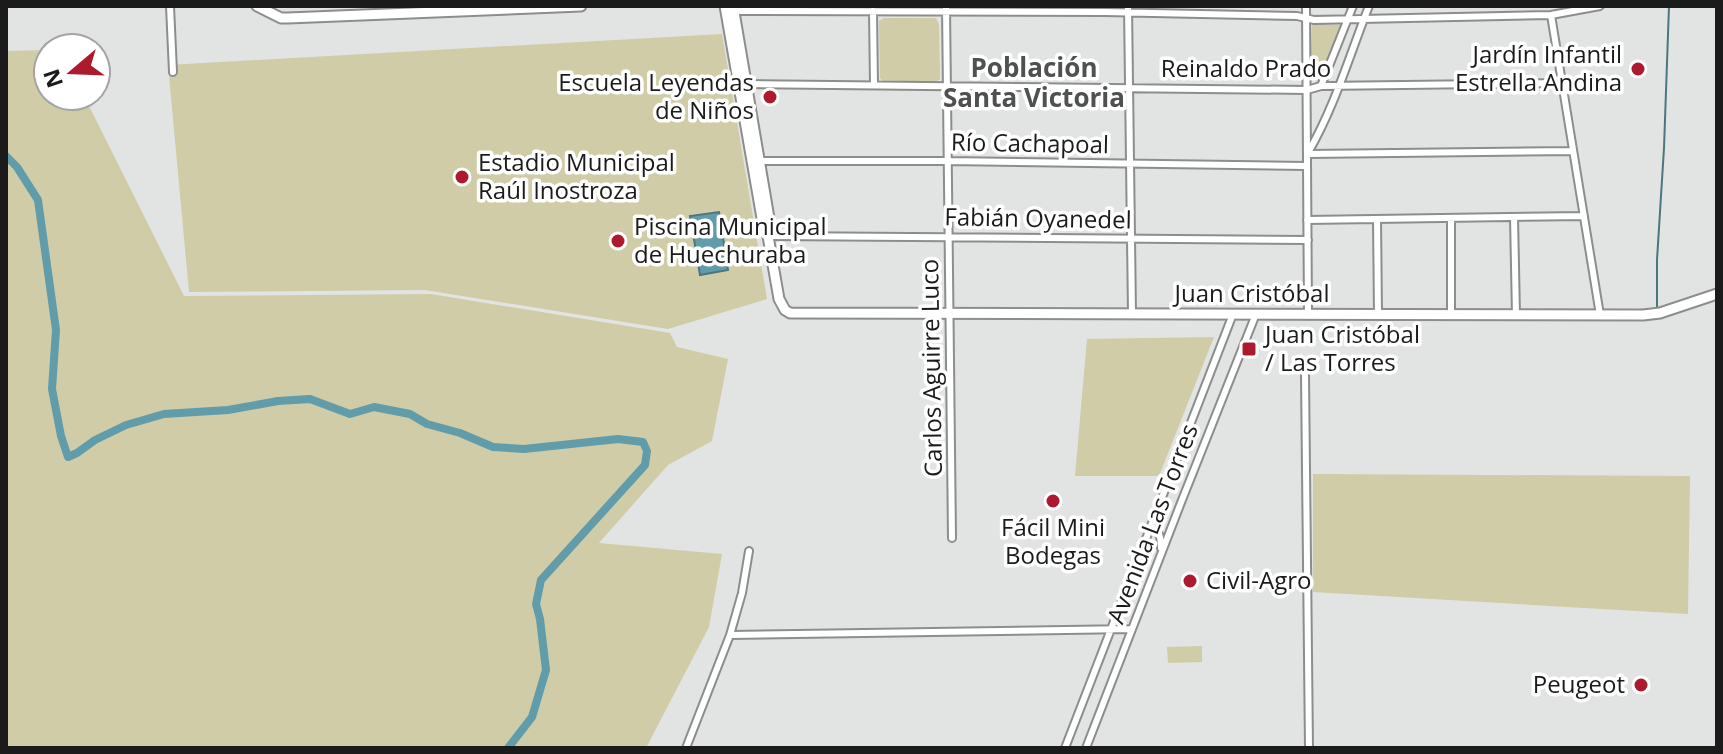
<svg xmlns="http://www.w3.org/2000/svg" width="1723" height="754" viewBox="0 0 1723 754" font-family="'Open Sans',sans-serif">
	<rect width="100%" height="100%" fill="#e1e4e2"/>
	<!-- green -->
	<path fill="#cfcca7" d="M884 18H936L939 24 940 79 936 82H883L880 78 879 21Z
		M1312 24 1341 25 1318 82 1310 77Z
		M722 34 767 299 668 329 425 290 189 292 168 65Z
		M48 50V96H84L184 296 431 294 670 333 677 347 728 359 712 441 668 465 599 543 722 554 709 627 646 748H6V51Z
		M1214 337 1159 476H1075L1087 339Z
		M1313 474 1690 476 1688 614 1313 592Z
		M1202 646V662L1168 663 1167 647Z"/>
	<!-- water -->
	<path fill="#619caa" stroke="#4c757f" stroke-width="2" d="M719 212 728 270 700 275 690 216Z"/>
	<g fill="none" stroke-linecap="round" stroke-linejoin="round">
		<!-- stream -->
		<path stroke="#4c757f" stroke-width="2" d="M1657 309V260L1664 148 1669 6"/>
		<!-- canal -->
		<path stroke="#619caa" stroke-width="8" d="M6 156 17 167 38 200 56 330 52 389 61 436 68 457 77 453 95 440 126 425 164 414 228 410 278 401 310 399 350 414 374 407 410 414 427 424 460 433 493 447 524 449 618 439 643 442 647 451 645 465 541 580 536 604 540 619 546 670 532 717 508 748"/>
		<defs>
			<path id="street" d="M170 6 173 72
				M946 6 952 538
				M1128 6 1132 314
				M1306 6 1308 314
				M734 11 1105 12 1297 16 1314 20 1551 15 1600 6
				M873 11 874 85
				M1551 15 1600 315
				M746 84 1307 90 1321 86 1562 83
				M1321 86 1353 6
				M1309 151C1335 106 1350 54 1369 6
				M1307 154 1573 151
				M756 161H948L1307 166
				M1514 217 1516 315
				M1451 218V315
				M1377 219 1378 314
				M1307 220 1584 216
				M768 236 1308 240
				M1305 375 1309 748
				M1152 527C1160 532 1161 538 1161 548
				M730 635 1132 629
				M686 748 730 635 742 593 749 551
				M1065 748 1233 314
				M1086 748 1182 500 1256 314"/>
			<path id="secondary" d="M257 6 281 18H288L581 6
				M725 6 763 224 768 236 779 299 785 310 790 313 1643 315 1660 313 1717 294
				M733 6 770 224 768 236"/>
		</defs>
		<!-- street casing -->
		<use href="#street" stroke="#8b8e8c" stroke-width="10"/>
		<!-- secondary casing -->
		<use href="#secondary" stroke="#8b8e8c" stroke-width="13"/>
		<!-- street -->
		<use href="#street" stroke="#fff" stroke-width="6"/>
		<!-- secondary -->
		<use href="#secondary" stroke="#fff" stroke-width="9"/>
	</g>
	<!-- markers -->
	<g fill="#ae1a2d" stroke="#fff" stroke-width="3">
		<circle cx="1638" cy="69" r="8"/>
		<circle cx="770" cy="97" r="8"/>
		<circle cx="462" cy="177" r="8"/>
		<circle cx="618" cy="241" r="8"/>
		<rect x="1241" y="341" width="16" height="16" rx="4"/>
		<circle cx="1053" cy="501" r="8"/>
		<circle cx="1190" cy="581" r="8"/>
		<circle cx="1641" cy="685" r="8"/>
	</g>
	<g text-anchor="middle" stroke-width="7" stroke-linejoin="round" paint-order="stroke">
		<!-- poi labels -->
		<g font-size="24" fill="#1a1b1a" stroke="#fff" text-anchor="start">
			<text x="1622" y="63" text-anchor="end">Jardín Infantil<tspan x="1622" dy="28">Estrella Andina</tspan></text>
			<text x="754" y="91" text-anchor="end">Escuela Leyendas<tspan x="754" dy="28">de Niños</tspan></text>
			<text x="478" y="171">Estadio Municipal<tspan x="478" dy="28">Raúl Inostroza</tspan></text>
			<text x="634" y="235">Piscina Municipal<tspan x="634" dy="28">de Huechuraba</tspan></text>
			<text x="1265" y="343">Juan Cristóbal<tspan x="1265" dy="28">/ Las Torres</tspan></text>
			<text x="1053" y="536" text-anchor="middle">Fácil Mini<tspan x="1053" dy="28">Bodegas</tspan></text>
			<text x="1206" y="589">Civil-Agro</text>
			<text x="1625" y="693" text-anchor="end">Peugeot</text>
		</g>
		<!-- street labels -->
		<g font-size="24" fill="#1a1b1a" stroke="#fff">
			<text x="1246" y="77">Reinaldo Prado</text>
			<text transform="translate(1030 144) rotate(1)" y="8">Río Cachapoal</text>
			<text transform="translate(1038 219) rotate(1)" y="8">Fabián Oyanedel</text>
			<text x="1252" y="302">Juan Cristóbal</text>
			<text transform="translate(932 368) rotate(-91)" y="8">Carlos Aguirre Luco</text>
			<text transform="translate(1153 524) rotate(-69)" y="8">Avenida Las Torres</text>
		</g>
		<!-- neighbourhood labels -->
		<g font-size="26" font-weight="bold" fill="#4e514f" stroke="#fff">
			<text x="1034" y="77">Población<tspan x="1034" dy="30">Santa Victoria</tspan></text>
		</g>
	</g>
	<!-- border -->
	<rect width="1723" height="754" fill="none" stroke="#1a1b1a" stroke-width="16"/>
	<!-- north arrow -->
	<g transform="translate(72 72) rotate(251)"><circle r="38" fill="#ffffff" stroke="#a3a4a3" stroke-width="2"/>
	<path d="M0-6L14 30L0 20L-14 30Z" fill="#ae1a2d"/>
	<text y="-12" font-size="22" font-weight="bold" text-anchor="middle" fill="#1a1b1a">N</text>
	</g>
</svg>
